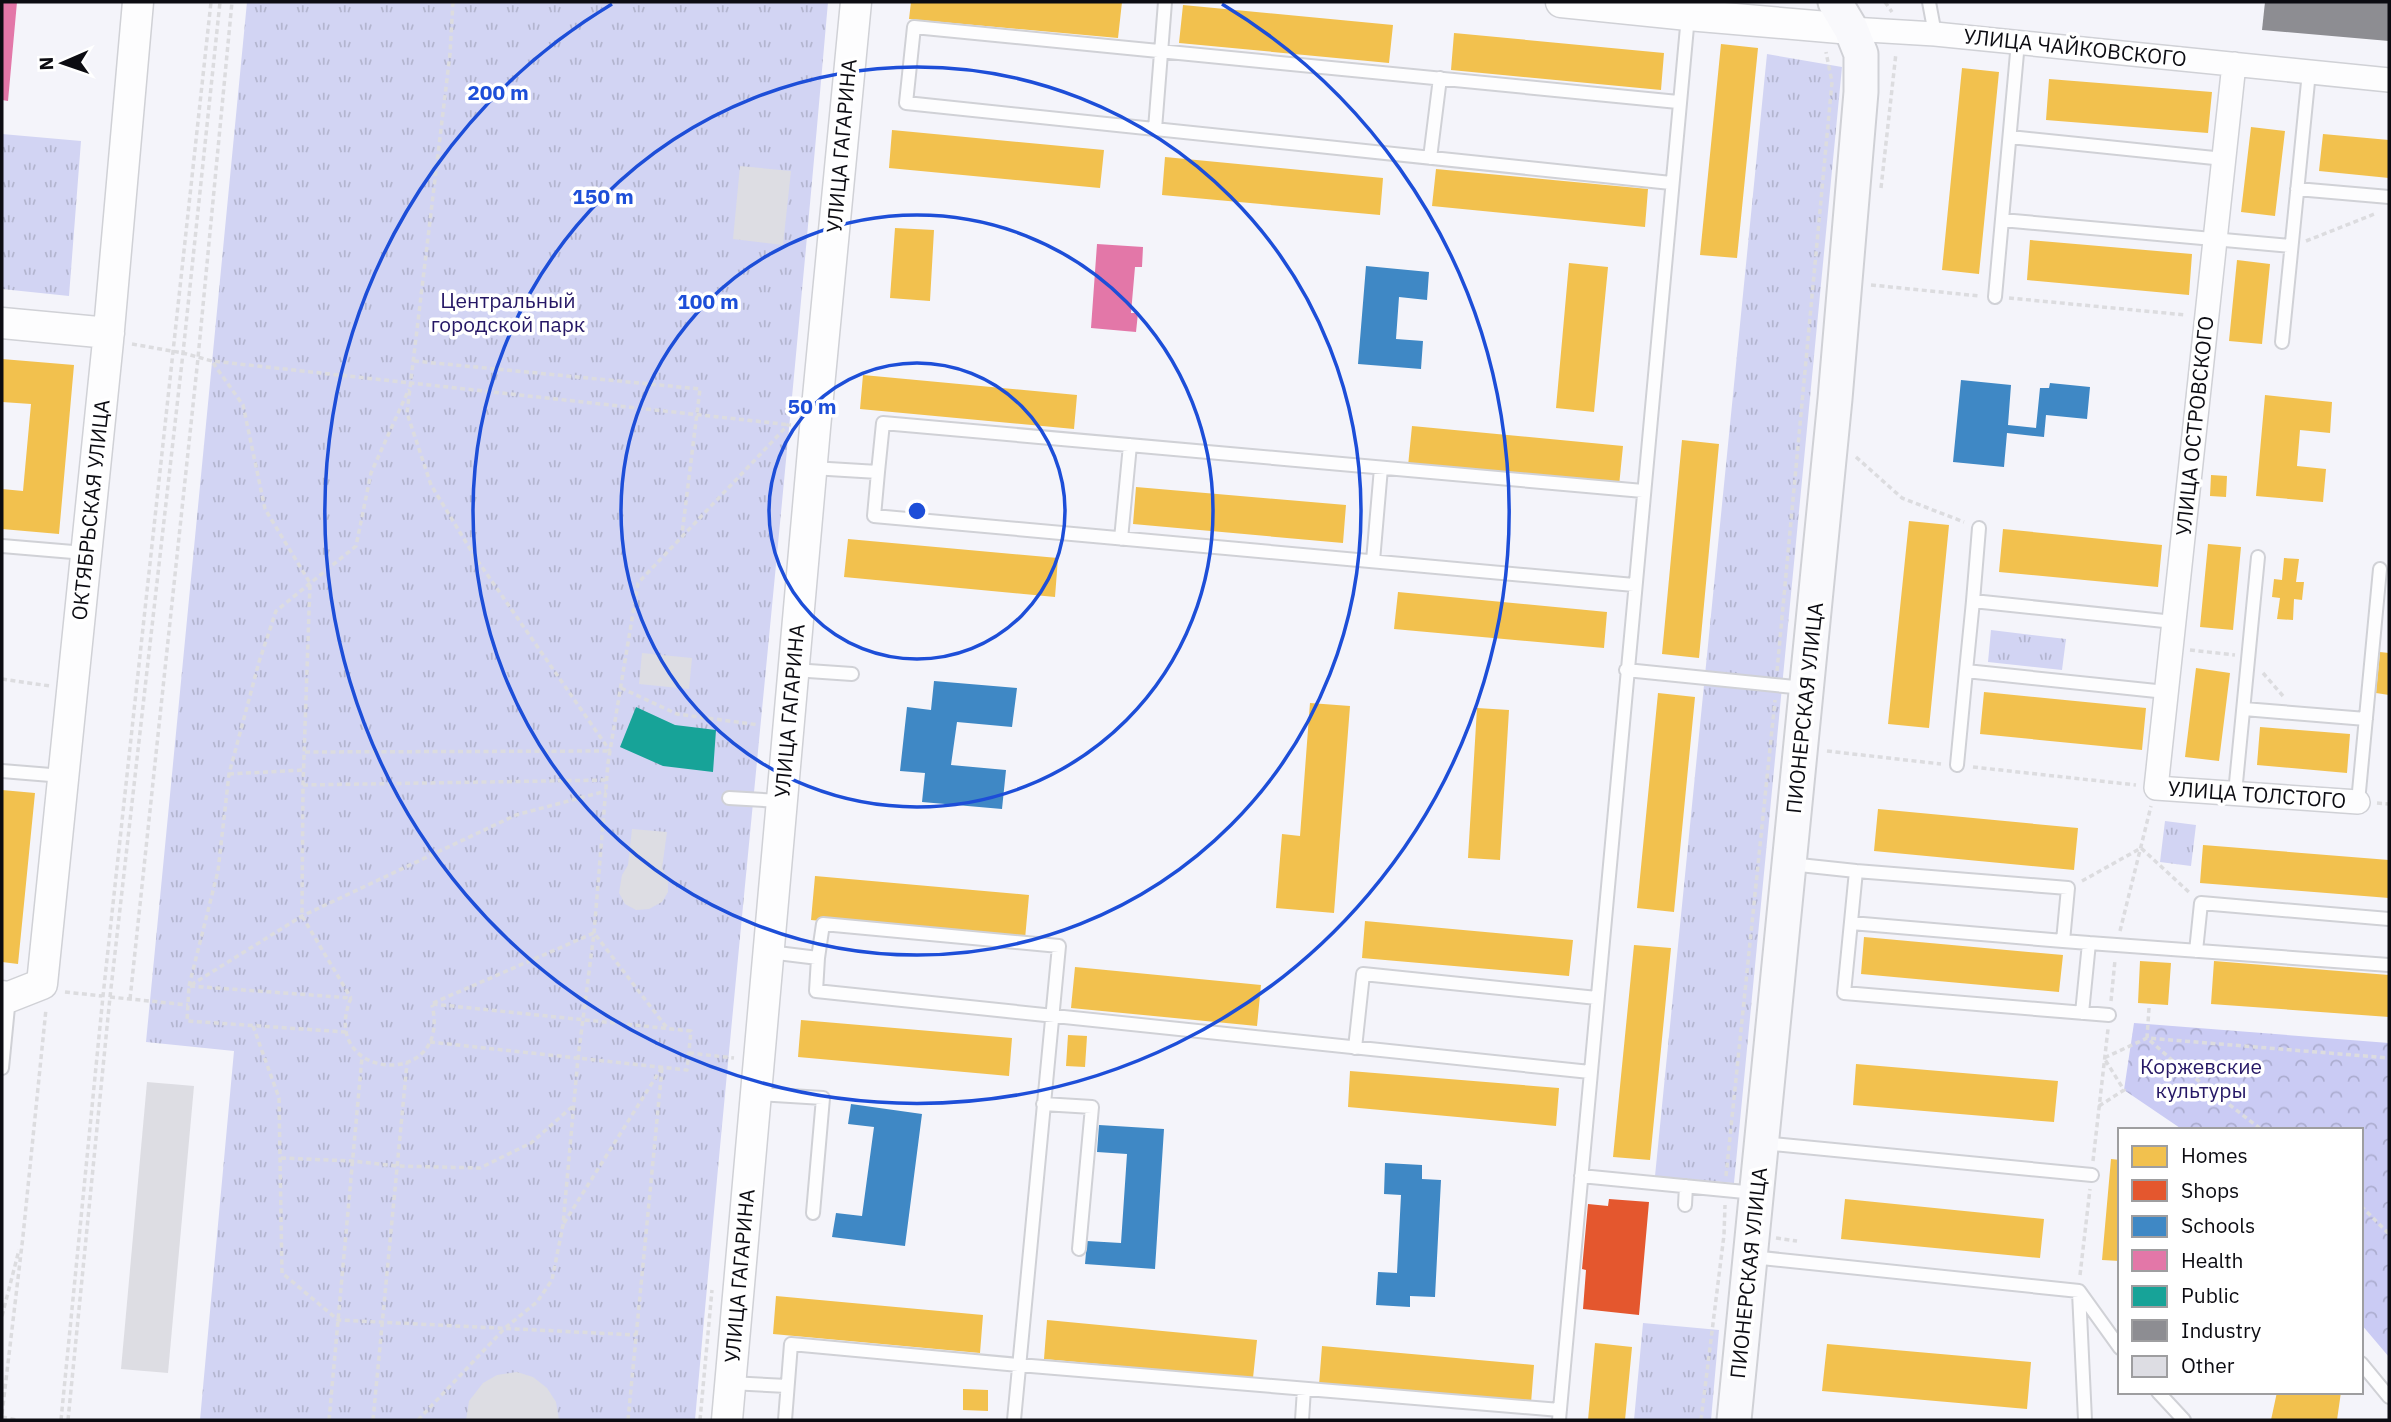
<svg xmlns="http://www.w3.org/2000/svg" width="2391" height="1422" viewBox="0 0 2391 1422" font-family="'IBM Plex Sans',sans-serif">
	<defs>
		<pattern id="grass-tufts" width="24" height="20" patternUnits="userSpaceOnUse" patternTransform="scale(1.75)"><rect width="24" height="20" fill="#d2d4f3"/><path d="M3 7l-1-3M5 7V3M7 7l1-3M15 17l-1-3M17 17v-4M19 17l1-3" fill="none" stroke="#b3b5cf"/></pattern>
		<pattern id="forest-crowns" width="20" height="18" patternUnits="userSpaceOnUse" patternTransform="scale(1.75)"><rect width="20" height="18" fill="#cacbf4"/><path d="M2 6a3 3 0 1 1 6 0M12 15a3 3 0 1 1 6 0" fill="none" stroke="#acadd0"/></pattern>
	</defs>
	<rect width="100%" height="100%" fill="#f4f4fa"/>
	<!-- grass -->
	<path fill="url(#grass-tufts)" d="M247 2H828C787 475 737 947 695 1420H200L234 1051 146 1042Z
		M1767 54 1842 67 1734 1183 1655 1176Z
		M2 134 81 141 69 296 2 289Z
		M1991 630 2066 639 2062 670 1988 662Z
		M2165 821 2196 825 2191 866 2160 862Z
		M1643 1323 1719 1330 1711 1420H1634Z"/>
	<!-- forest -->
	<path fill="url(#forest-crowns)" d="M2134 1023 2389 1043V1357L2361 1324V1130H2183L2124 1090Z"/>
	<!-- homes -->
	<path fill="#f2c14e" d="M911 2H1122L1118 38 909 19Z
		M1183 5 1393 25 1389 63 1179 43Z
		M1454 33 1664 53 1661 90 1451 70Z
		M1721 44 1758 48 1737 258 1700 255Z
		M1962 68 1999 72 1979 274 1942 270Z
		M2049 79 2212 92 2208 133 2046 120Z
		M2251 127 2285 131 2275 216 2241 212Z
		M892 130 1104 150 1100 188 889 168Z
		M2323 134 2389 140V178L2319 171Z
		M1165 157 1383 178 1380 215 1162 195Z
		M1436 169 1648 189 1645 227 1432 206Z
		M895 228 934 230 930 301 890 298Z
		M2030 240 2192 254 2189 295 2027 280Z
		M2237 260 2270 264 2262 344 2229 341Z
		M1569 263 1608 267 1594 412 1556 408Z
		M2 359 74 365 59 534 2 529V489L23 491 31 404 2 402Z
		M863 375 1077 395 1074 429 860 409Z
		M2265 395 2332 402 2330 433 2300 430 2297 466 2326 469 2323 502 2256 496Z
		M1412 426 1623 446 1619 486 1408 466Z
		M1682 440 1719 444 1699 658 1662 654Z
		M2211 475 2227 476 2226 497 2210 496Z
		M1136 487 1346 505 1343 543 1133 524Z
		M1909 521 1949 525 1929 728 1888 724Z
		M2003 529 2162 545 2158 587 1999 572Z
		M848 539 1058 558 1055 597 844 577Z
		M2208 544 2241 547 2233 630 2200 627Z
		M2284 558 2299 559 2296 582H2304L2302 600 2294 599 2293 620 2277 619 2280 598 2272 597 2274 579 2282 580Z
		M1398 592 1607 612 1604 648 1394 629Z
		M2380 652 2389 653V695L2376 693Z
		M2196 668 2230 673 2219 761 2185 757Z
		M1984 692 2146 708 2142 750 1980 734Z
		M1658 693 1695 697 1674 912 1637 908Z
		M1310 703 1350 706 1334 913 1276 908 1282 834 1300 836Z
		M1477 708 1509 710 1500 860 1468 858Z
		M2260 727 2350 734 2347 773 2257 765Z
		M2 790 35 793 18 964 2 962Z
		M1878 809 2078 828 2074 870 1874 851Z
		M2203 845 2389 860V898L2200 883Z
		M815 876 1029 895 1025 939 811 920Z
		M1365 921 1573 940 1569 976 1362 958Z
		M1864 937 2063 955 2059 992 1861 974Z
		M1634 945 1671 948 1650 1160 1613 1157Z
		M2140 961 2171 963 2168 1005 2138 1003Z
		M2214 961 2389 975V1017L2211 1004Z
		M1075 967 1261 985 1257 1026 1071 1008Z
		M801 1020 1012 1038 1009 1076 798 1057Z
		M1068 1035 1087 1036 1085 1067 1066 1066Z
		M1856 1064 2058 1081 2054 1122 1853 1105Z
		M1350 1071 1559 1088 1556 1126 1348 1107Z
		M2111 1159 2120 1160V1261L2102 1260Z
		M1845 1199 2044 1219 2040 1258 1841 1239Z
		M776 1296 983 1315 980 1353 773 1334Z
		M1047 1320 1257 1340 1253 1378 1044 1359Z
		M1595 1343 1632 1347 1625 1420H1588Z
		M1827 1344 2031 1362 2027 1409 1822 1391Z
		M1322 1346 1534 1365 1531 1403 1319 1385Z
		M963 1389 988 1390V1411L963 1410Z
		M2277 1392H2341L2337 1420H2271Z"/>
	<!-- shops -->
	<path fill="#e4572e" d="M1609 1199 1649 1202 1639 1315 1583 1309 1586 1270 1582 1269 1588 1204 1608 1206Z"/>
	<!-- schools -->
	<path fill="#3f88c5" d="M1366 266 1429 272 1427 300 1399 297 1396 339 1423 341 1421 369 1358 364Z
		M1961 380 2011 385 2008 425 2036 428 2040 388H2049L2050 383 2090 387 2087 419 2046 415 2044 437 2007 433 2004 467 1953 462Z
		M934 681 1017 688 1012 727 957 722 951 765 1006 770 1002 809 922 802 925 773 900 771 907 707 931 710Z
		M851 1104 922 1114 905 1246 832 1237 836 1213 862 1216 874 1127 848 1124Z
		M1099 1125 1164 1129 1155 1269 1085 1264 1087 1241 1121 1243 1127 1154 1097 1152Z
		M1385 1163 1422 1165V1179L1441 1180 1435 1297 1410 1296V1307L1376 1305 1378 1272 1397 1273 1401 1195 1384 1194Z"/>
	<!-- health -->
	<path fill="#e377a8" d="M2 2H17L8 101 2 100Z
		M1097 244 1143 247 1142 267H1135L1131 313H1138L1136 332 1091 328Z"/>
	<!-- public -->
	<path fill="#17a398" d="M636 707 675 725 716 730 713 772 663 766 620 747Z"/>
	<!-- industry -->
	<path fill="#8d8d92" d="M2265 2H2389V41L2262 30Z"/>
	<!-- building -->
	<path fill="#dddde3" d="M740 166 791 171 783 245 733 239Z
		M642 653 692 658 689 689 639 684Z
		M632 829 667 832 662 868 668 880V892L662 902 649 909 636 910 625 904 619 893 622 875 628 865Z
		M147 1082 194 1086 168 1373 121 1369Z
		M517 1372 533 1377 547 1388 556 1402 559 1420H466L469 1401 483 1383 497 1375Z"/>
	<g fill="none" stroke-linecap="round" stroke-linejoin="round">
		<defs>
			<path id="service" d="M1929 2 1935 34
				M1155 129 1165 2
				M2010 137 2224 159
				M1430 158 1440 78
				M1671 183 906 103 914 27 1678 102
				M2297 189 2389 197
				M2002 220 2291 246
				M1995 297 2018 42
				M2282 342 2309 72
				M812 468 878 472 874 516 1634 585
				M878 472 883 423 1643 491
				M1121 539 1130 445
				M2 546 85 553
				M1373 561 1381 468
				M1973 601 1979 528
				M794 670 852 674
				M1626 670 1804 688
				M2166 692 1966 671 1973 601 2174 622
				M2244 709 2366 719
				M1957 765 1966 671
				M2 771 63 776
				M2235 793 2258 557
				M729 798 781 801
				M2358 802 2380 569
				M1790 864 1856 871 1844 993 2109 1015
				M1856 871 2068 888 2063 941 2089 943 2082 1013
				M1851 923 2063 941
				M2089 943 2389 965
				M2196 951 2201 903 2389 919
				M769 952 818 958 816 991 1590 1072
				M818 958 823 924 1059 946 1014 1420
				M1355 1048 1363 974 1597 998
				M2 1068 9 997
				M757 1094 823 1098 813 1213
				M1043 1104 1092 1107 1079 1249
				M1763 1143 2092 1175
				M1581 1176 1755 1193
				M1685 1205 1686 1186
				M1752 1257 2079 1291 2120 1348
				M2079 1292 2085 1420
				M2361 1363 2389 1397
				M730 1383 787 1386
				M2158 1392 2184 1420
				M785 1420 791 1344 1019 1365 1560 1410
				M1302 1420 1304 1389
				M1559 1420 1688 16"/>
			<path id="minor" d="M1851 29 1935 34 2389 80
				M2234 64 2156 788 2358 802"/>
			<path id="tertiary" d="M1561 2 1688 15 1851 29
				M2 323 109 333
				M2 996 9 997 42 984 108 341 138 2
				M727 1420 815 428 856 2"/>
			<path id="secondary" d="M1734 1420 1835 399 1861 92V54L1851 29 1835 2"/>
		</defs>
		<!-- service casing -->
		<use href="#service" stroke="#d0d1d6" stroke-width="16"/>
		<!-- minor casing -->
		<use href="#minor" stroke="#d0d1d6" stroke-width="26"/>
		<!-- tertiary casing -->
		<use href="#tertiary" stroke="#d0d1d6" stroke-width="33"/>
		<!-- secondary casing -->
		<use href="#secondary" stroke="#d0d1d6" stroke-width="37"/>
		<!-- path -->
		<path stroke="#dcdcdf" stroke-width="3.5" stroke-dasharray="5 3.5" stroke-linecap="butt" d="M453 2 450 54 407 413 431 485 475 557 610 751
			M1885 2 1892 12
			M1881 188 1896 53
			M2306 241 2377 213
			M1871 285 1980 296
			M2009 298 2186 315
			M132 344 183 353 212 361 791 425
			M414 361 700 389 682 534
			M213 363 243 405 265 509 310 583 303 785 302 916 351 998
			M1856 457 1902 498 1964 522
			M2190 650 2235 655
			M1777 671 1832 82 1826 52
			M2263 673 2283 696
			M2 679 50 686
			M621 688 677 714 759 725
			M1827 751 1941 764
			M305 752 610 751
			M1973 767 2136 785
			M229 774 304 770
			M303 785 607 780
			M2377 803 2389 804
			M2082 881 2141 848 2191 894
			M2120 931 2151 806
			M191 985 302 916 516 815 606 791
			M189 986 218 871 229 774 259 662 276 611 356 546 371 473 409 389
			M65 992 102 996
			M110 997 188 1005
			M351 998C316 1080 453 1092 432 1005
			M130 999 198 358 232 2
			M2111 1001 2115 960
			M433 1003 594 933 667 1028
			M2149 1008 2147 1038 2173 1061 2262 1130
			M253 1026 279 1098 282 1273 338 1320 636 1335
			M346 1032 187 1021 189 986 351 998
			M430 1042 687 1070 691 1031 432 1004
			M689 1053 734 1058
			M2099 1106 2124 1090 2104 1058 2147 1038 2389 1058
			M281 1158 352 1161 397 1166 480 1168 531 1143 573 1106
			M2093 1161 2108 1029
			M1726 1176 1775 700
			M2361 1206 2389 1234
			M564 1223 661 1069
			M1776 1238 1797 1241
			M2080 1275 2090 1189
			M2 1316 19 1250
			M2 1414 23 1236 46 1009
			M2 1417 17 1420
			M61 1420 103 996 211 2
			M68 1420 110 997 183 353 220 2
			M329 1420 362 1057
			M373 1420 407 1063
			M418 1420 505 1328 537 1302 552 1280 563 1225 578 1058 594 933 608 763 638 583 789 424
			M628 1420 662 1068
			M700 1420 712 1290
			M1701 1420 1724 1235 1725 1205"/>
		<!-- service -->
		<use href="#service" stroke="#fdfdfe" stroke-width="12"/>
		<!-- minor -->
		<use href="#minor" stroke="#fdfdfe" stroke-width="23"/>
		<!-- tertiary -->
		<use href="#tertiary" stroke="#fdfdfe" stroke-width="30"/>
		<!-- secondary -->
		<use href="#secondary" stroke="#f9f9fc" stroke-width="33"/>
	</g>
	<!-- distance rings -->
	<g fill="none" stroke="#1d4ed8" stroke-width="3.5">
		<circle cx="917" cy="511" r="148"/>
		<circle cx="917" cy="511" r="296"/>
		<circle cx="917" cy="511" r="444"/>
		<path d="M1222 4A592 592 0 1 1 612 4"/>
	</g>
	<g text-anchor="middle" stroke-width="7" stroke-linejoin="round" paint-order="stroke">
		<!-- street labels -->
		<g font-size="21" fill="#0c0c12" stroke="#fff">
			<text transform="translate(2075 48) rotate(6)" y="7">УЛИЦА ЧАЙКОВСКОГО</text>
			<text transform="translate(842 146) rotate(-85)" y="7">УЛИЦА ГАГАРИНА</text>
			<text transform="translate(2195 426) rotate(-84)" y="7">УЛИЦА ОСТРОВСКОГО</text>
			<text transform="translate(91 510) rotate(-84)" y="7">ОКТЯБРЬСКАЯ УЛИЦА</text>
			<text transform="translate(1805 708) rotate(-84)" y="7">ПИОНЕРСКАЯ УЛИЦА</text>
			<text transform="translate(790 711) rotate(-85)" y="7">УЛИЦА ГАГАРИНА</text>
			<text transform="translate(2257 795) rotate(4)" y="7">УЛИЦА ТОЛСТОГО</text>
			<text transform="translate(1749 1273) rotate(-84)" y="7">ПИОНЕРСКАЯ УЛИЦА</text>
			<text transform="translate(740 1276) rotate(-85)" y="7">УЛИЦА ГАГАРИНА</text>
		</g>
		<!-- park labels -->
		<g font-size="21" fill="#251765" stroke="#fff">
			<text x="508" y="308">Центральный<tspan x="508" dy="24">городской парк</tspan></text>
			<text x="2201" y="1074">Коржевские<tspan x="2201" dy="24">культуры</tspan></text>
		</g>
	</g>
	<circle cx="917" cy="511" r="10" fill="#1d4ed8" stroke="#fff" stroke-width="3.5"/>
	<g font-size="21" text-anchor="middle" font-weight="bold" fill="#1d4ed8" stroke="#fff" stroke-width="7" stroke-linejoin="round" paint-order="stroke">
		<text x="498" y="100">200 m</text>
		<text x="603" y="204">150 m</text>
		<text x="708" y="309">100 m</text>
		<text x="812" y="414">50 m</text>
	</g>
	<!-- border -->
	<rect width="2391" height="1422" fill="none" stroke="#0c0c12" stroke-width="7"/>
	<!-- legend -->
	<rect x="2118" y="1128" width="245" height="266" fill="#ffffff" stroke="#9e9ea0" stroke-width="2"/>
	<rect x="2132" y="1146" width="35" height="21" fill="#f2c14e" stroke="#9e9ea0" stroke-width="2"/>
	<text x="2181" y="1163" font-size="21" fill="#0c0c12">Homes</text>
	<rect x="2132" y="1180" width="35" height="21" fill="#e4572e" stroke="#9e9ea0" stroke-width="2"/>
	<text x="2181" y="1198" font-size="21" fill="#0c0c12">Shops</text>
	<rect x="2132" y="1216" width="35" height="21" fill="#3f88c5" stroke="#9e9ea0" stroke-width="2"/>
	<text x="2181" y="1233" font-size="21" fill="#0c0c12">Schools</text>
	<rect x="2132" y="1250" width="35" height="21" fill="#e377a8" stroke="#9e9ea0" stroke-width="2"/>
	<text x="2181" y="1268" font-size="21" fill="#0c0c12">Health</text>
	<rect x="2132" y="1286" width="35" height="21" fill="#17a398" stroke="#9e9ea0" stroke-width="2"/>
	<text x="2181" y="1303" font-size="21" fill="#0c0c12">Public</text>
	<rect x="2132" y="1320" width="35" height="21" fill="#8d8d92" stroke="#9e9ea0" stroke-width="2"/>
	<text x="2181" y="1338" font-size="21" fill="#0c0c12">Industry</text>
	<rect x="2132" y="1356" width="35" height="21" fill="#dddde3" stroke="#9e9ea0" stroke-width="2"/>
	<text x="2181" y="1373" font-size="21" fill="#0c0c12">Other</text>
	<!-- north arrow -->
	<g transform="translate(63 63) rotate(268)" stroke="#ffffff" stroke-width="5" paint-order="stroke">
	<path d="M0-5L12 26L0 18L-12 26Z" fill="#0c0c12"/>
	<text y="-10" font-size="19" font-weight="bold" text-anchor="middle" fill="#0c0c12">N</text>
	</g>
</svg>
